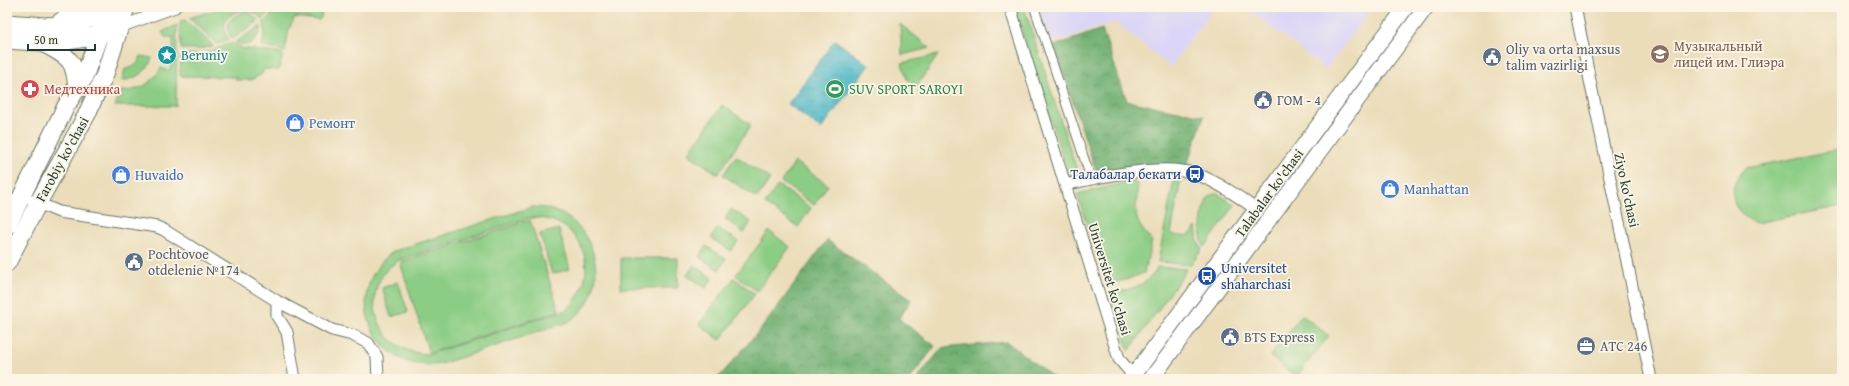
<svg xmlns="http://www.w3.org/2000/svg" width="1849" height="386" viewBox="0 0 1849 386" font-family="'Gentium Book Plus',serif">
	<defs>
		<pattern id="forest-crowns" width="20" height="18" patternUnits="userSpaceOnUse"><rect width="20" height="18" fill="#71b072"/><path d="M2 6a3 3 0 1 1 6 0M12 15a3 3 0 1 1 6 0" fill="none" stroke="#5c905e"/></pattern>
		<pattern id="water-ripples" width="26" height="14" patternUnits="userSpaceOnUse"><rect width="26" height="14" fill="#4bb7c7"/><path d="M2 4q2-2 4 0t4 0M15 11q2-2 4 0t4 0" fill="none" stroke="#3e96a2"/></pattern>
	</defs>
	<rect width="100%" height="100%" fill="#fcf5e5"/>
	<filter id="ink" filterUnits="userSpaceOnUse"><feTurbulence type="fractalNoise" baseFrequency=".025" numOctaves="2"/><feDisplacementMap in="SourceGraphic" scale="8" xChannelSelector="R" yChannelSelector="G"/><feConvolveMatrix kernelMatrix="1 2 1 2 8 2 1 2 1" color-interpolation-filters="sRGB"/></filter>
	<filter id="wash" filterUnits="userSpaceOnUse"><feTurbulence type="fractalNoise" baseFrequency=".012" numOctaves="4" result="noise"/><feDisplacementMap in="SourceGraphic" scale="16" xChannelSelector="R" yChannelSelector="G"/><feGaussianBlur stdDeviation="0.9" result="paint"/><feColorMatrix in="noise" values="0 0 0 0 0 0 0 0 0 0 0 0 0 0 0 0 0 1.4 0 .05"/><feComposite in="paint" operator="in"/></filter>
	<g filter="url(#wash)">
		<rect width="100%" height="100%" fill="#ebddba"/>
		<!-- built -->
		<path fill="#dbd6f7" d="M1039 7H1214L1171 67 1115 22 1051 43Z
			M1245 7H1373L1326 69Z"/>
		<!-- green -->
		<path fill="#8ccd85" stroke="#56855c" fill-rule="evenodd" d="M225 7H274L262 19C247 0 212 16 229 40L217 44 189 18Z
			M279 7H322L321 18 319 20 295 17 289 29 285 52 262 46 265 30 264 22Z
			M1014 7H1024L1078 174 1069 177Z
			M246 12 252 14 259 21 232 39C222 25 232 14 246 12Z
			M185 20 214 46 199 49H181L180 21Z
			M900 24 930 48 902 55Z
			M177 25 176 106H115L120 91C139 92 152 83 161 68L169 71 173 60V37L166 39 162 32Z
			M261 26C259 39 249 50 235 42Z
			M232 43 242 48 283 54 279 70 264 69 262 74 251 80H236V77L180 76 181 54H201Z
			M938 55 917 86 907 79 902 63Z
			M141 56 152 58C147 73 137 78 122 81L125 69C134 68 138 64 141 56Z
			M722 105 751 125 718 174 688 154Z
			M1837 150 1842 152V206L1756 223C1730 212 1725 188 1746 168Z
			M736 156 770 179 757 198 723 175Z
			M795 162 828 185 814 205 781 182Z
			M1174 179H1181L1171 234C1182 237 1190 238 1196 227L1198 242 1202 249 1191 265 1158 262Z
			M1133 181 1138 185C1136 214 1131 218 1152 241L1144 273 1126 280 1106 284 1077 194Z
			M778 185 811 208 798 227 765 204Z
			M1217 193 1235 205 1205 247C1197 237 1202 211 1207 200 1209 196 1213 194 1217 193Z
			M532 207C594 206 620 290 568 322L441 364C373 375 338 291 394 251ZM529 218C583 214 605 276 566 310L430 354C377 355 353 288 399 260Z
			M731 209 751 222 744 233 725 219Z
			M530 220 559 311 429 353 400 262Z
			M718 228 738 241 731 251 711 238Z
			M559 229 570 269 552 274 540 234Z
			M769 231 790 247 757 291 736 275Z
			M706 246 726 259 719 270 699 257Z
			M621 258H678V288H621Z
			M694 265 713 278 706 288 687 275Z
			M1157 267 1187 269 1129 351 1110 294C1126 290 1150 286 1157 267Z
			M734 278 755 294 720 340 699 324Z
			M398 282 408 312 391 317 382 288Z
			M1302 315 1329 336 1296 377 1270 356Z"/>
		<!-- forest -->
		<path fill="url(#forest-crowns)" stroke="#487653" d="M1102 29 1127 101 1204 116 1187 165H1154L1096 171 1054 46Z
			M827 240 911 300 899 319 935 346 910 379H715L721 375 765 324Z
			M1007 342 1055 379H917L942 348Z"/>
		<!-- water -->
		<path fill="url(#water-ripples)" stroke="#357a7e" d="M835 40 869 65 821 129 788 104Z"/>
	</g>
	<g filter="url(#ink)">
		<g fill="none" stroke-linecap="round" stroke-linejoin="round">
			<defs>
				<path id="pedestrian" d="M1034 7 1091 179"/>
				<path id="minor" d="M1010 7 1119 359 1136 379
					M1575 7 1651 379
					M120 27 175 7
					M1065 185C1098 177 1165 163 1196 174 1218 182 1238 196 1257 210
					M33 201 59 212 157 227 164 230 277 301 332 330 352 335 368 343 377 357 378 379
					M277 301V316L287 332 295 379"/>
				<path id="secondary" d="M1131 379 1406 7
					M1151 379 1426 7"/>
				<path id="primary" d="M7 23 45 26 72 24 114 12
					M57 25 78 7
					M7 40C41 43 74 44 106 32
					M43 43C70 58 75 59 77 90
					M7 226 66 106 84 78 109 7
					M7 263 38 203 86 116 105 74 126 7"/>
			</defs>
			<!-- pedestrian casing -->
			<use href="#pedestrian" stroke="#667563" stroke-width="10"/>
			<!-- minor casing -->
			<use href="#minor" stroke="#667563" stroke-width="13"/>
			<!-- secondary casing -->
			<use href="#secondary" stroke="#667563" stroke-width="17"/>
			<!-- primary casing -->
			<use href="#primary" stroke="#667563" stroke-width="19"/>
			<!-- pedestrian -->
			<use href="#pedestrian" stroke="#fff" stroke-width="8"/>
			<!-- minor -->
			<use href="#minor" stroke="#fff" stroke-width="11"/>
			<!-- secondary -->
			<use href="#secondary" stroke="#fff" stroke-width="15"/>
			<!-- primary -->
			<use href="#primary" stroke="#fff" stroke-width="17"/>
		</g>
	</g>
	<!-- icons -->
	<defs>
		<symbol id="university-disc" viewBox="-11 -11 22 22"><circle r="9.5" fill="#8d6e63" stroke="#fcf5e5"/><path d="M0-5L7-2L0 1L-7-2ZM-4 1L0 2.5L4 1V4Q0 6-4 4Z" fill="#fff"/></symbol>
		<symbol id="sight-disc" viewBox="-11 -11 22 22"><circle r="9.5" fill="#0f9aa8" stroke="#fcf5e5"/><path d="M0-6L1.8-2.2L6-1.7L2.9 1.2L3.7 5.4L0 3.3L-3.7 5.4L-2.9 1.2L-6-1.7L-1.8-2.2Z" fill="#fff"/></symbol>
		<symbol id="civic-disc" viewBox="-11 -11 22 22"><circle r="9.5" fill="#5c6f8a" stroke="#fcf5e5"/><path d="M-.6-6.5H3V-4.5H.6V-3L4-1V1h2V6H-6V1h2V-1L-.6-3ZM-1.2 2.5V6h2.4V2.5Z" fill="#fff"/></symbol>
		<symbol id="pharmacy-disc" viewBox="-11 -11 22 22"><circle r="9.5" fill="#e0444e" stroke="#fcf5e5"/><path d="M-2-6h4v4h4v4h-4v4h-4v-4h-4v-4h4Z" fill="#fff"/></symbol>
		<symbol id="stadium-disc" viewBox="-11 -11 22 22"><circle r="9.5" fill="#2e9e5b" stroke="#fcf5e5"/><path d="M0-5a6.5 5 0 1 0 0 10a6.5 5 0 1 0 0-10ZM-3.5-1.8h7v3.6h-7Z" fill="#fff"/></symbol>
		<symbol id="shop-disc" viewBox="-11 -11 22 22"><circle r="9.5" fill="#3f7fe0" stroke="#fcf5e5"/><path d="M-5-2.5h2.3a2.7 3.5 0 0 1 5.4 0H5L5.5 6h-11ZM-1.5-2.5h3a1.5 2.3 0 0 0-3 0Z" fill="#fff"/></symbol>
		<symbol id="bus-disc" viewBox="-11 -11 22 22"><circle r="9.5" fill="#1a4fb4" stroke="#fcf5e5"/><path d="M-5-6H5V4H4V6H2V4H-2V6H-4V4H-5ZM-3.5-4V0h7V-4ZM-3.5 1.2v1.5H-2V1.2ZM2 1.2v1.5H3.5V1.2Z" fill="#fff"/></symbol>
		<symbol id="office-disc" viewBox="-11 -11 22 22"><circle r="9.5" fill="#5c6f8a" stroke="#fcf5e5"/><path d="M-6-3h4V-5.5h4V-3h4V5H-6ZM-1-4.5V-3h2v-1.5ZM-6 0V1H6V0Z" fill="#fff"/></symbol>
	</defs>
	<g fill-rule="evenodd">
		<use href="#university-disc" x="1649" y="43" width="22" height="22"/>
		<use href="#sight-disc" x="156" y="44" width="22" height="22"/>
		<use href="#civic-disc" x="1481" y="46" width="22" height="22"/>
		<use href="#pharmacy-disc" x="19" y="78" width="22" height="22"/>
		<use href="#stadium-disc" x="824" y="78" width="22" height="22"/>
		<use href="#civic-disc" x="1252" y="89" width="22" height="22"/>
		<use href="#shop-disc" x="284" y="112" width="22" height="22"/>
		<use href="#bus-disc" x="1184" y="163" width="22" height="22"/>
		<use href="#shop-disc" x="110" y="164" width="22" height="22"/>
		<use href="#shop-disc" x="1379" y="178" width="22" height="22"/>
		<use href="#civic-disc" x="123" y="251" width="22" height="22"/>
		<use href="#bus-disc" x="1196" y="265" width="22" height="22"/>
		<use href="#civic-disc" x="1219" y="326" width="22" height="22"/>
		<use href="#office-disc" x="1575" y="335" width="22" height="22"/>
	</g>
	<g text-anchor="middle" stroke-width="3.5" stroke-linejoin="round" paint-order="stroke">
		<!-- education labels -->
		<g font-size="14" fill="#785e54" stroke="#fcf5e5" text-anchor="start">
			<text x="1674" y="51">Музыкальный<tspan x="1674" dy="16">лицей им. Глиэра</tspan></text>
		</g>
		<!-- service labels -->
		<g font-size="14" fill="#4e5e75" stroke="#fcf5e5" text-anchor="start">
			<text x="1506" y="54">Oliy va orta maxsus<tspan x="1506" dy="16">talim vazirligi</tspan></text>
			<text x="1277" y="105">ГОМ - 4</text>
			<text x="148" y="259">Pochtovoe<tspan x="148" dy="16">otdelenie №174</tspan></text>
			<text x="1244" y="342">BTS Express</text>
			<text x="1600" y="351">АТС 246</text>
		</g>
		<!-- culture labels -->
		<g font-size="14" fill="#0d838f" stroke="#fcf5e5" text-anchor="start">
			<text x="181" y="60">Beruniy</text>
		</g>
		<!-- health labels -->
		<g font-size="14" fill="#be3a42" stroke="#fcf5e5" text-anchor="start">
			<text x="44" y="94">Медтехника</text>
		</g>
		<!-- leisure labels -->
		<g font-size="14" fill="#27864d" stroke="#fcf5e5" text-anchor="start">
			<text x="849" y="94">SUV SPORT SAROYI</text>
		</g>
		<!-- shop labels -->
		<g font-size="14" fill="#366cbe" stroke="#fcf5e5" text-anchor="start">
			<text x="309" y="128">Ремонт</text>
			<text x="135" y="180">Huvaido</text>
			<text x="1404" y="194">Manhattan</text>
		</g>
		<!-- street labels -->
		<g font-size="14" fill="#1f3d34" stroke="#fcf5e5">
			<text transform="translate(62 159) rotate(-61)" y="5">Farobiy ko'chasi</text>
			<text transform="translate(1627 190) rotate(78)" y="5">Ziyo ko'chasi</text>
			<text transform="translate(1269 193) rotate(-54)" y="5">Talabalar ko'chasi</text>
			<text transform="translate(1110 279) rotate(73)" y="5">Universitet ko'chasi</text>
		</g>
		<!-- transit labels -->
		<g font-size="14" fill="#164399" stroke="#fcf5e5" text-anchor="end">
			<text x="1181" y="179">Талабалар бекати</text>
			<text x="1221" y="273" text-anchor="start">Universitet<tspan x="1221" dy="16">shaharchasi</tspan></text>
		</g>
	</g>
	<!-- margin -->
	<rect width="1849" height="386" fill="none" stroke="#fcf5e5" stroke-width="24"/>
	<!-- scale -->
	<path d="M28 44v6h67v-6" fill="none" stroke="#1f3d34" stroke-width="2"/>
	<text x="34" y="44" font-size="12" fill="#1f3d34" stroke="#fcf5e5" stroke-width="3" paint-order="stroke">50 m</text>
</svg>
